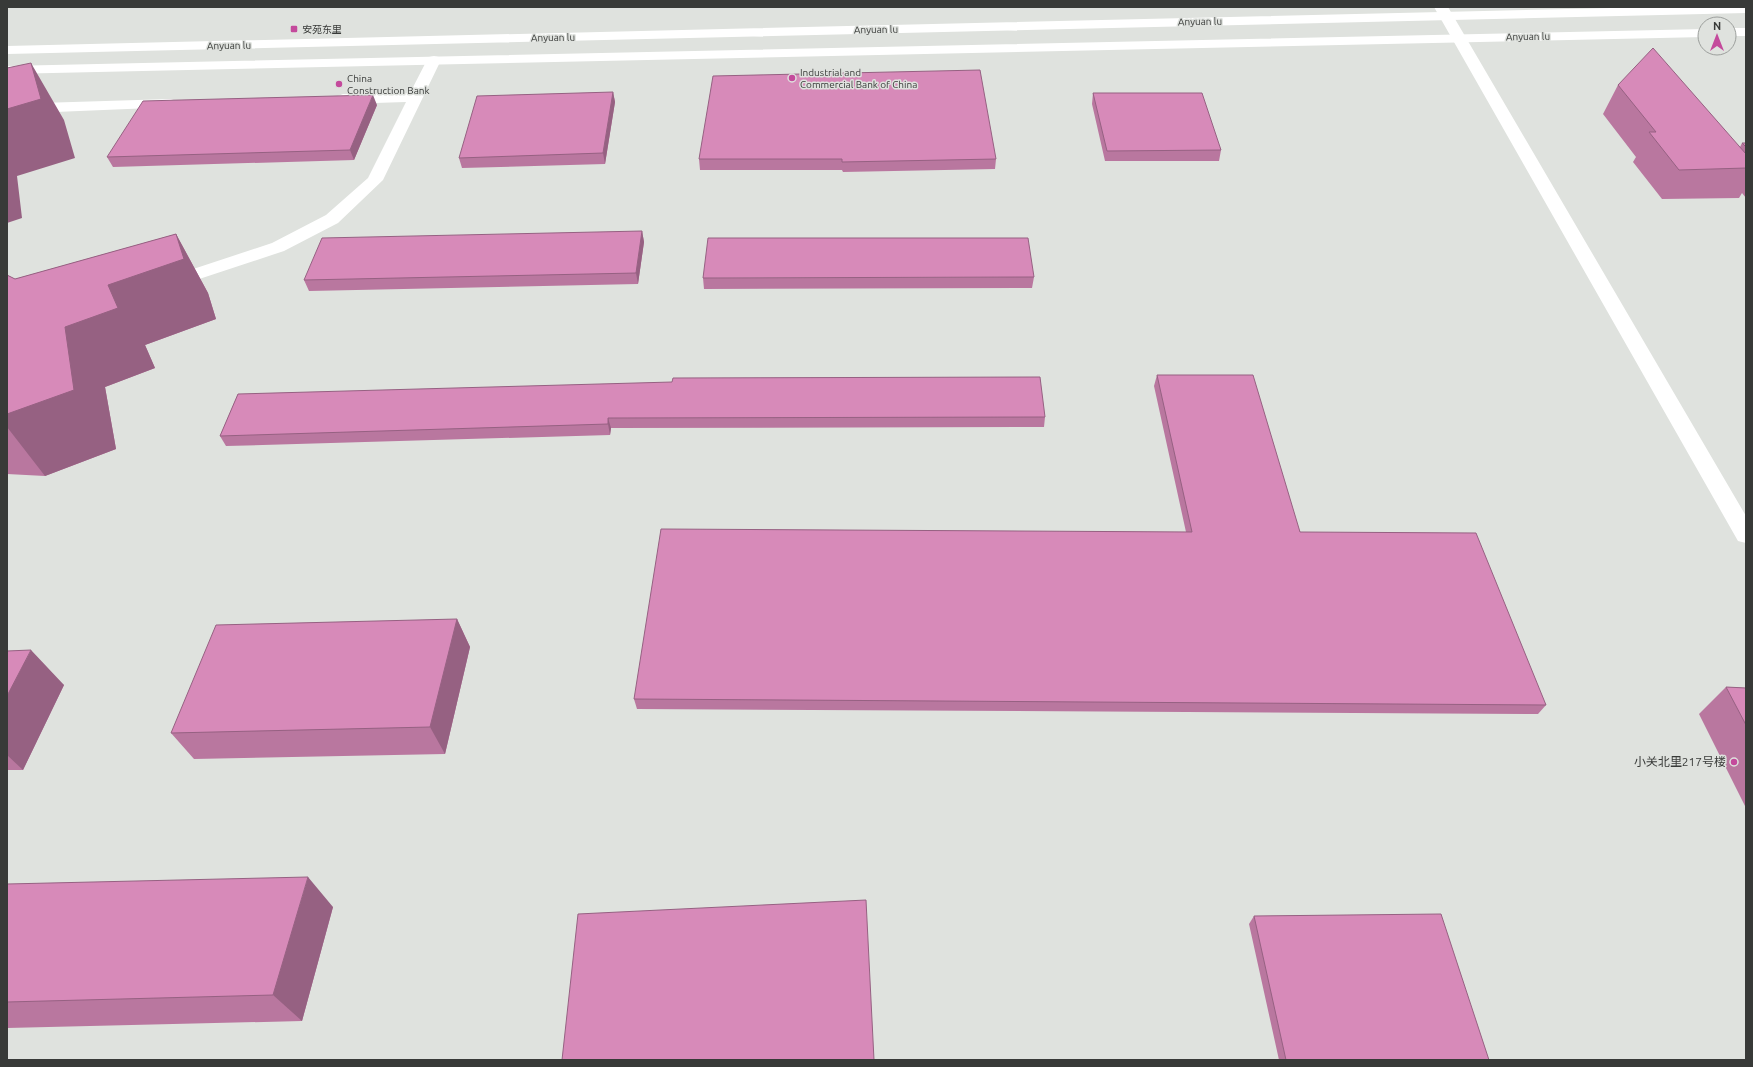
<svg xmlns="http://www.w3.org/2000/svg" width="1753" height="1067" viewBox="0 0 1753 1067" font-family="Ubuntu,'Noto Sans SC',sans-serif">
	<rect width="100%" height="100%" fill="#dfe2de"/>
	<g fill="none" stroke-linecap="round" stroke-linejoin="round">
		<!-- minor -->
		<path fill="#fff" fill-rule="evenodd" d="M1434 7H1448L1746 516V543L1738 541Z
			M434 56 439 57 441 60 383 180 338 223 284 251 175 287 169 289 163 287 160 283 163 279 272 243 326 215 368 178 406 102 343 104 338 102 335 99 338 96 343 94 410 93 427 60 429 57Z
			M171 99 176 101 179 104 176 107 7 114V104Z"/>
		<!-- major -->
		<path fill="#fff" fill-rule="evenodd" d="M1654 7H1746V13L7 54V46Z
			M1729 28H1746V36H1729Z
			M1705 29V37L7 74V66Z"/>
	</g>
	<!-- wall -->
	<path fill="#b9779f" d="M1618 85 1740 147 1742 143H1746V198L1742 193 1739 198 1662 199 1633 162 1636 157 1603 114Z
		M613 92 615 102 605 164 462 168 459 158Z
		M1093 93 1221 150 1219 161H1105L1092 104Z
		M377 105 354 160 113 167 107 157Z
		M699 159H996L995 169 843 172 842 170H700Z
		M642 231 644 242 638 284 309 291 304 280Z
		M176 234 208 293 216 319 145 345 155 368 105 387 116 449 45 476 7 474V275L15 279Z
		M1034 277 1032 288 704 289 703 278Z
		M1157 375 1300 532 1546 705 1538 714 637 709 634 699 1186 532 1154 386Z
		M238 394 1045 417 1044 427 611 428 610 435 226 446 220 436Z
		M457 619 470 647 445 754 194 759 171 733Z
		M7 651 64 685 23 770H7Z
		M1726 687 1746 688V808L1699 714Z
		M7 884 333 907 302 1021 7 1028Z
		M1254 916 1489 1060H1279L1249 924Z"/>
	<!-- shaded-wall -->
	<path fill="#966182" d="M31 63 64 120 75 158 17 176 22 218 7 223V109Z
		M613 92 615 102 605 164 603 153Z
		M373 95 377 105 354 160 350 150Z
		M642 231 644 242 638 284 636 273Z
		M176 234 208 293 216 319 145 345 155 368 105 387 116 449 45 476 7 427V414L65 327 108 285Z
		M608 418 611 428 610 435 608 424Z
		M457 619 470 647 445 754 430 727Z
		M31 650 64 685 23 770 7 755V696Z
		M308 877 333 907 302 1021 273 995Z"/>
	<!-- building -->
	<path fill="#d78ab9" stroke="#966182" d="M1653 48 1746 154V168L1679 170 1649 132H1656L1618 85Z
		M31 63 41 99 7 109V68Z
		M980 70 996 159 842 162V159H699L713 76Z
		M613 92 603 153 459 158 477 96Z
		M1093 93H1202L1221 150 1107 151Z
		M373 95 350 150 107 157 143 101Z
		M1742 143H1746V147Z
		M642 231 636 273 304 280 322 238Z
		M176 234 184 259 108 285 118 308 65 327 74 390 7 414V275L15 279Z
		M708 238H1028L1034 277 703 278Z
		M1157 375H1253L1300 532 1476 533 1546 705 634 699 661 529 1192 532Z
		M1040 377 1045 417 608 418V424L220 436 238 394 672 382 673 378Z
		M457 619 430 727 171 733 216 625Z
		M31 650 7 696V651Z
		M1726 687 1746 688V725Z
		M308 877 273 995 7 1002V884Z
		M866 900 874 1060H562L578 914Z
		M1441 914 1489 1060H1286L1254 916Z"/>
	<!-- markers -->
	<g fill="#c44a9c" stroke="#dfe2de" stroke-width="1.5">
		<rect x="290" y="25" width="8" height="8" rx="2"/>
		<circle cx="792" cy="78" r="4"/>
		<circle cx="339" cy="84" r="4"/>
		<circle cx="1734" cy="762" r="4"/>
	</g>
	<g text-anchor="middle" stroke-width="3" stroke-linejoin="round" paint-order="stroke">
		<!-- far-street labels -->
		<g font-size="10" fill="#383a38" stroke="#dfe2de">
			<text transform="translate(1200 21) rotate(-1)" y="4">Anyuan lu</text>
			<text transform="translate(876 29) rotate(-1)" y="4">Anyuan lu</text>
			<text transform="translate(1528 36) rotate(-1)" y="4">Anyuan lu</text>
			<text transform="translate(553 37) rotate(-1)" y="4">Anyuan lu</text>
			<text transform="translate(229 45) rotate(-1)" y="4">Anyuan lu</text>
		</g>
		<!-- far-poi labels -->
		<g font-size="10" fill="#383a38" stroke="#dfe2de" text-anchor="start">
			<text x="302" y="33">安苑东里</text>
			<text x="800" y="76">Industrial and<tspan x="800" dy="12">Commercial Bank of China</tspan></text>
			<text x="347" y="82">China<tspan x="347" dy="12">Construction Bank</tspan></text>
		</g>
		<!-- poi labels -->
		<g font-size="12" fill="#383a38" stroke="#dfe2de" text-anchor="end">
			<text x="1726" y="766">小关北里217号楼</text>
		</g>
	</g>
	<!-- border -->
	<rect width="1753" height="1067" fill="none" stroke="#383a38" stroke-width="16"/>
	<!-- north arrow -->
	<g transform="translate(1717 36)"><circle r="19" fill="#dfe2de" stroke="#9c9f9c"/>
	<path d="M0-3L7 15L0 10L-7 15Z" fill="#c44a9c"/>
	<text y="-6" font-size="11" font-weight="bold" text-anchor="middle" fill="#383a38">N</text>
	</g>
</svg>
